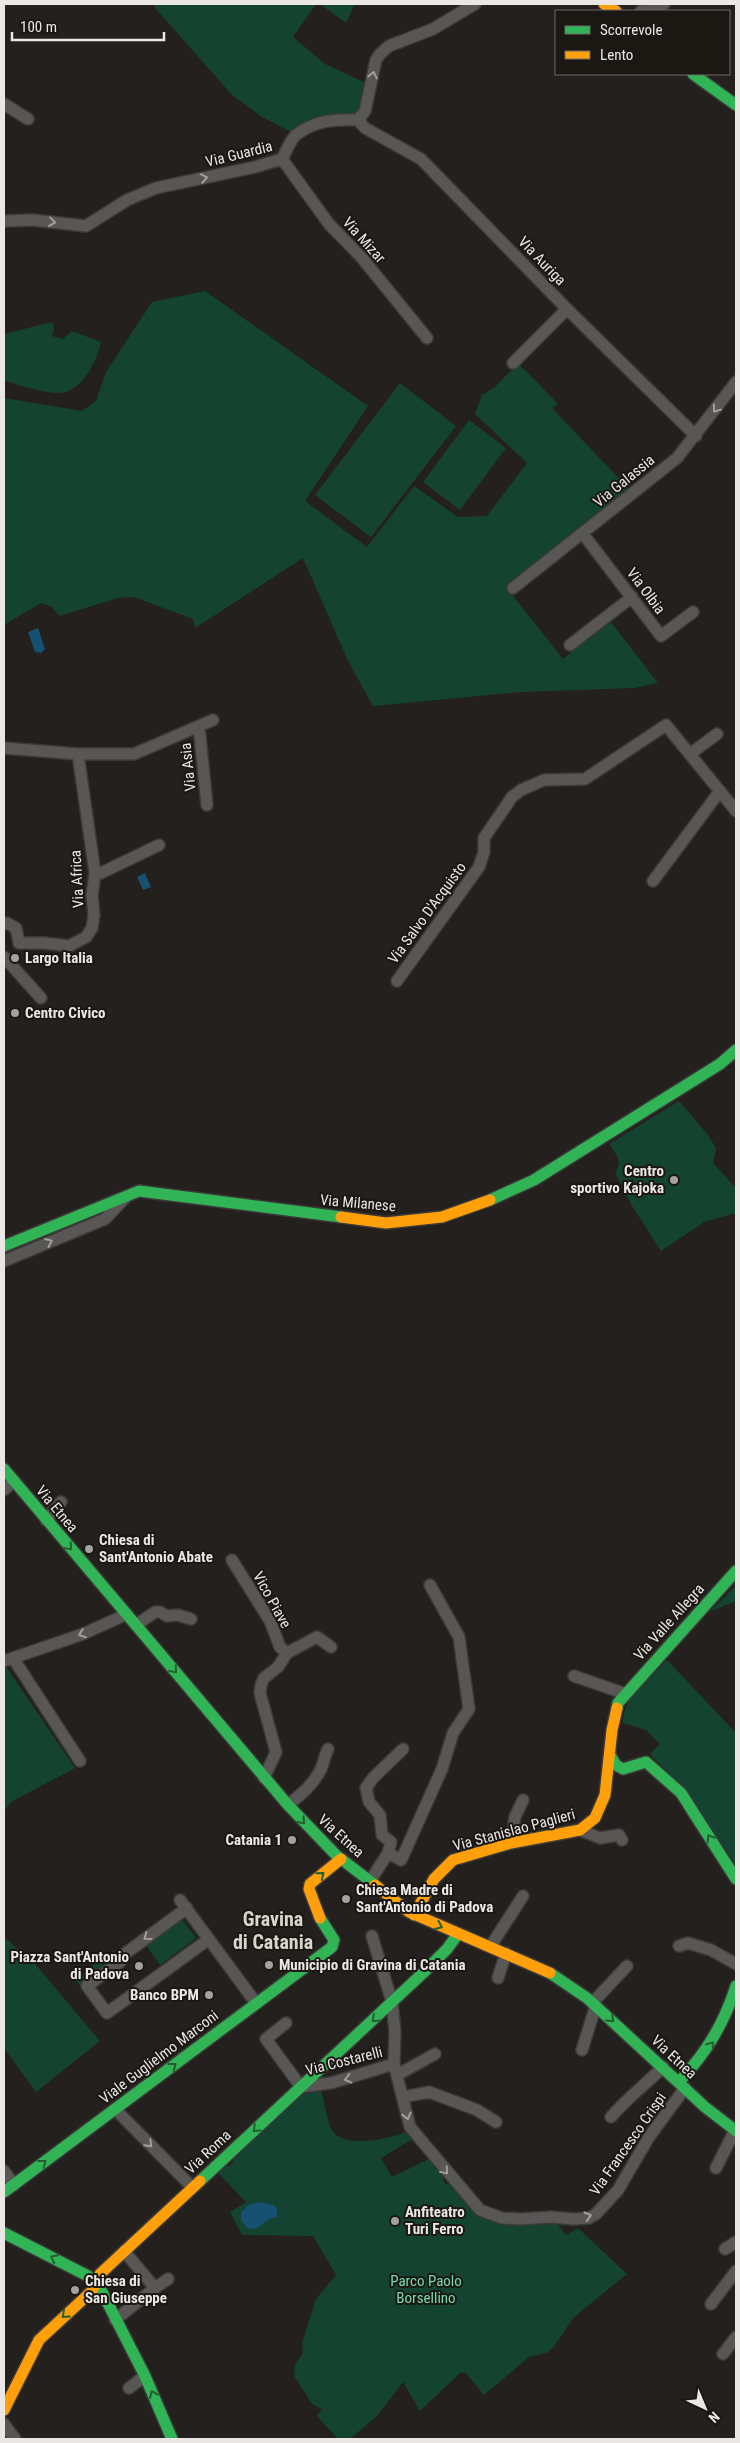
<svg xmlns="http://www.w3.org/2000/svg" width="740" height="2443" viewBox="0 0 740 2443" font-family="'Roboto Condensed',sans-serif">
	<rect width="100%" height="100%" fill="#23201e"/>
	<!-- green -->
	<path fill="#144331" d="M154 4H316L293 37 325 64 366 83 362 108 354 115 326 114 291 132 262 117 232 95 156 9Z
		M320 4H355L346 23Z
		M205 291 368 406 305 501 367 547 414 486 458 517 487 516 527 463 475 414 482 395 496 386 518 363 558 404 552 408 629 489 506 587 563 659 610 621 658 683 634 688 521 692 373 706 348 661 303 558 195 628 193 619 134 597 118 598 59 616 52 607 41 603 4 625V398L82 411 96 401 106 372 152 302Z
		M52 322 54 328 52 336 63 339 72 331 101 342C97 361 81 395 56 393 39 392 21 385 4 381V334Z
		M400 383 456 426 371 537 315 495Z
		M469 420 506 448 460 510 423 482Z
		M679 1101 708 1135 716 1148 713 1163 736 1188V1213L704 1222 661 1251 632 1206 615 1172C624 1162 615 1153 609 1144Z
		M736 1586V1601L709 1612Z
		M667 1660 736 1733V1865L687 1792 650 1754 660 1744 646 1730 623 1723C622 1698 651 1677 667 1660Z
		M5 1665 75 1768 11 1802 4 1811Z
		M180 1917 196 1938 160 1965 145 1944Z
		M4 1937 35 1964 100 2041 36 2092 4 2048Z
		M114 1950 116 1958 80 1986 75 1979Z
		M321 2091C325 2103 326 2117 331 2128 341 2151 389 2138 407 2132L411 2140 381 2158 392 2177 431 2158 435 2168 438 2167 444 2176 443 2180 446 2184 451 2183 475 2214 500 2222H556L566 2235 578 2228 627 2274 574 2317 552 2349 546 2353 529 2357 484 2395 466 2373H460L420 2411 403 2382 377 2416 350 2439H338L317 2416 322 2409 312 2404 294 2376 295 2364 303 2353 302 2343 316 2299 336 2275 313 2236 242 2235 230 2212 246 2202 217 2172 223 2165 229 2166 233 2162V2156L299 2095Z"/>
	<!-- water -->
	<path fill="#165172" d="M38 628 45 649 41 653 35 652 28 632Z
		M145 873 151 887 143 890 137 877Z
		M260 2202 273 2205 277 2208V2217L269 2219 256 2229 247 2228 241 2220V2212L249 2205Z"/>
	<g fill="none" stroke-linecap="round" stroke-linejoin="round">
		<defs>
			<path id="street" d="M641 11 664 4
				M4 104 28 119
				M358 120 365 128 421 159 567 309 696 436
				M282 159 329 224 362 258 427 338
				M4 221 33 220 86 226 127 200 156 188 255 167 282 159C286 152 290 140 296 135 315 120 336 119 358 120L365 111 376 60 380 54 389 46 433 29 475 4
				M513 363 567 309
				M583 534 661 636 693 612
				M513 588 677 458 736 382
				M570 645 632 597
				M199 726 207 805
				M4 748 78 754H134L213 720
				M690 754 717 734
				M95 873H101L159 845
				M653 881 720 791
				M4 924 7 923 16 928 19 943H44L69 946 86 937 92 928 94 915 92 896 95 873 78 754
				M4 957 41 998
				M397 981 479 867 484 852V838L512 797 521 790 544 780 585 779 666 725 736 811
				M4 1261 105 1219 125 1198
				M4 1490 14 1481
				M46 1520 61 1502
				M232 1560 270 1621 280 1647 287 1653
				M136 1625 155 1612H160L167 1616 178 1615 191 1619
				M13 1658 80 1761
				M4 1661 83 1634 127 1614
				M574 1676 626 1694
				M264 1778 276 1752 260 1693 261 1685 264 1678 278 1667 287 1653 317 1637 331 1647
				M288 1805C300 1795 312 1786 320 1771 324 1764 324 1756 328 1749
				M580 1830 600 1838 619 1835 622 1840
				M511 1843 515 1817 523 1800
				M388 1853 401 1860 403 1856 442 1769 453 1733 469 1709 459 1637 430 1585
				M370 1881 388 1853 391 1842 382 1835 380 1815 369 1802 366 1788 373 1778 403 1749
				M180 1900 256 2003
				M187 1908 126 1953 121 1961 87 1986 107 2013 209 1939
				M372 1936 392 2002 395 2032 394 2064 410 2127 480 2210 502 2218 521 2219 551 2217 573 2219 589 2218 596 2214 618 2190 649 2137 685 2088
				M679 1946 688 1943 711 1950 736 1964
				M490 1947 523 1896
				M498 1978 506 1953
				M593 2002 627 1966
				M286 2023 266 2039 301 2087 331 2083 394 2064
				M582 2050 596 2005
				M397 2075 435 2054
				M403 2097 429 2092 477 2110 496 2122
				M115 2109 192 2187
				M611 2117C627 2098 645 2085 663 2067
				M716 2168 735 2130
				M4 2171 14 2185
				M725 2249 736 2242
				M155 2288 168 2279
				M711 2304 736 2271
				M115 2320 155 2288 124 2251
				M723 2354 736 2337
				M129 2388 145 2376
				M4 2424 15 2439"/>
			<path id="fast" d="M693 74 736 105
				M490 1200 534 1180 720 1064 736 1050
				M4 1246 139 1191 341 1217
				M4 1469 288 1805 336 1855 375 1885
				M617 1708 618 1703 736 1571
				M610 1755 616 1765 623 1769 646 1762 681 1793 736 1879
				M550 1973 587 1998 705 2107 736 2131
				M679 2082C706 2053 724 2024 736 1986
				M200 2181 423 1973 447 1949 458 1934
				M4 2192 332 1947 334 1940 320 1918
				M4 2233 88 2276 99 2286 145 2376 172 2439"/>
			<path id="slow" d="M604 4 616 11
				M341 1217 386 1223 442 1217 490 1200
				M375 1885 409 1912 550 1973
				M414 1915 434 1879 453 1860 511 1843 580 1830 595 1818 605 1795 612 1730 617 1708
				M320 1918 309 1889 310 1884 341 1859
				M4 2410 39 2340 92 2291 100 2274 200 2181"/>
		</defs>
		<!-- street casing -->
		<use href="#street" stroke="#3c3a38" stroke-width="14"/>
		<!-- fast casing -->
		<use href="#fast" stroke="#3c3a38" stroke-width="14"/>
		<!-- slow casing -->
		<use href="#slow" stroke="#3c3a38" stroke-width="14"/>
		<!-- street -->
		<use href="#street" stroke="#595756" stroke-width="11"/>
		<!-- fast -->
		<use href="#fast" stroke="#30b455" stroke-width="11"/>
		<!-- slow -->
		<use href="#slow" stroke="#ff9f0a" stroke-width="11"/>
	</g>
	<!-- one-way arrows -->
	<defs><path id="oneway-chevron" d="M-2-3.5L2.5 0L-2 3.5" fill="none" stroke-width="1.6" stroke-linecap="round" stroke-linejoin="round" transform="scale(1.25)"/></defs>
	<g stroke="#a29f9e">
		<use href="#oneway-chevron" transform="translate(373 75) rotate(-78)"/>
		<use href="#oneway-chevron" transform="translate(204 178) rotate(-11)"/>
		<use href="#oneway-chevron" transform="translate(52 222) rotate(7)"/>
		<use href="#oneway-chevron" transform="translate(716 409) rotate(127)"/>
		<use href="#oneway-chevron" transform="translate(49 1242) rotate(-23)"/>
		<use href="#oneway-chevron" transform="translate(82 1634) rotate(159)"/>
		<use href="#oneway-chevron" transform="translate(147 1937) rotate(144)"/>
		<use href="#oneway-chevron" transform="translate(348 2079) rotate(166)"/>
		<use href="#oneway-chevron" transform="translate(407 2116) rotate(76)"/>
		<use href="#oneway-chevron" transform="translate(149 2144) rotate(45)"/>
		<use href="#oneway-chevron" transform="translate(445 2171) rotate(50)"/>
		<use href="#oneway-chevron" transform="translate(588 2216) rotate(-16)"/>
	</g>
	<g stroke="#245e31">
		<use href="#oneway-chevron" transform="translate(69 1547) rotate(49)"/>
		<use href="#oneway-chevron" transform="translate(174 1670) rotate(50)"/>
		<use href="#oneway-chevron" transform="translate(302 1821) rotate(48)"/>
		<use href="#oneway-chevron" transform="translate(710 1838) rotate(-122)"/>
		<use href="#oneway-chevron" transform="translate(321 1875) rotate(-39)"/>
		<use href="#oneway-chevron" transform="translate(439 1926) rotate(24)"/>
		<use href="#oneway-chevron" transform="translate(375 2019) rotate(137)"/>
		<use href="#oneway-chevron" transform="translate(611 2019) rotate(43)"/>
		<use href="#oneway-chevron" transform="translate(711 2045) rotate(-53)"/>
		<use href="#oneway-chevron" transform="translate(173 2066) rotate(-37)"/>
		<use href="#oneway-chevron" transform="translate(256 2129) rotate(137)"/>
		<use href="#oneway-chevron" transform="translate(43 2163) rotate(-37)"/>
		<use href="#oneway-chevron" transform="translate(54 2258) rotate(-153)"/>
		<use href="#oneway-chevron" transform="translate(65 2315) rotate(138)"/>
		<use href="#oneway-chevron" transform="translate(153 2394) rotate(-113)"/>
	</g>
	<!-- markers -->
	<g fill="#a4a19f" stroke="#1b1713" stroke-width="2">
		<circle cx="15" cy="958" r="5"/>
		<circle cx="15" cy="1013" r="5"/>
		<circle cx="674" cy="1180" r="5"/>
		<circle cx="89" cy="1549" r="5"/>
		<circle cx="292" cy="1840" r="5"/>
		<circle cx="346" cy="1899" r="5"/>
		<circle cx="269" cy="1965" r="5"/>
		<circle cx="139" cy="1966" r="5"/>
		<circle cx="209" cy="1995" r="5"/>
		<circle cx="395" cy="2221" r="5"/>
		<circle cx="75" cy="2290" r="5"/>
	</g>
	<g text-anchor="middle" stroke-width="4" stroke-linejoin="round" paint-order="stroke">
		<!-- street labels -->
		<g font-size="15" fill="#eae7e5" stroke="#1b1713">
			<text transform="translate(239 154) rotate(-14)" y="5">Via Guardia</text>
			<text transform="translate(364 240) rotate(48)" y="5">Via Mizar</text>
			<text transform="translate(542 261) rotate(46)" y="5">Via Auriga</text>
			<text transform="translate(624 481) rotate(-39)" y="5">Via Galassia</text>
			<text transform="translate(646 591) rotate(53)" y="5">Via Olbia</text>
			<text transform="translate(188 767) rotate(-96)" y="5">Via Asia</text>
			<text transform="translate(77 879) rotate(-93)" y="5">Via Africa</text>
			<text transform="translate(427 913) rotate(-54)" y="5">Via Salvo D'Acquisto</text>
			<text transform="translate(358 1203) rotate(5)" y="5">Via Milanese</text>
			<text transform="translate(57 1509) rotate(50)" y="5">Via Etnea</text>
			<text transform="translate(272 1600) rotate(61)" y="5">Vico Piave</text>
			<text transform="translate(669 1622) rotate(-48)" y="5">Via Valle Allegra</text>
			<text transform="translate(514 1830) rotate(-15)" y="5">Via Stanislao Paglieri</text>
			<text transform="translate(341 1836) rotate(42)" y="5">Via Etnea</text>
			<text transform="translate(159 2057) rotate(-37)" y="5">Viale Guglielmo Marconi</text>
			<text transform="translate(674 2057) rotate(43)" y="5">Via Etnea</text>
			<text transform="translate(344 2061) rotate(-14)" y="5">Via Costarelli</text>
			<text transform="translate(628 2144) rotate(-55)" y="5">Via Francesco Crispi</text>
			<text transform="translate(208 2152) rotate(-43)" y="5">Via Roma</text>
		</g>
		<!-- poi labels -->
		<g font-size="15" font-weight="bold" fill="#eae7e5" stroke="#1b1713" text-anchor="start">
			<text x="25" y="963">Largo Italia</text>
			<text x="25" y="1018">Centro Civico</text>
			<text x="664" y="1176" text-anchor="end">Centro<tspan x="664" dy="17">sportivo Kajoka</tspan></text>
			<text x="99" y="1545">Chiesa di<tspan x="99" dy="17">Sant'Antonio Abate</tspan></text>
			<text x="282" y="1845" text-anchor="end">Catania 1</text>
			<text x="356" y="1895">Chiesa Madre di<tspan x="356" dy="17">Sant'Antonio di Padova</tspan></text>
			<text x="129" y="1962" text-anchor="end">Piazza Sant'Antonio<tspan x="129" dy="17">di Padova</tspan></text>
			<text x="279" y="1970">Municipio di Gravina di Catania</text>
			<text x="199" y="2000" text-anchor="end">Banco BPM</text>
			<text x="405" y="2217">Anfiteatro<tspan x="405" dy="17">Turi Ferro</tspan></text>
			<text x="85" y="2286">Chiesa di<tspan x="85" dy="17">San Giuseppe</tspan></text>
		</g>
		<!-- park labels -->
		<g font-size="15" fill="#77dcae" stroke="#1b1713">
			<text x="426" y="2286">Parco Paolo<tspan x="426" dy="17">Borsellino</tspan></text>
		</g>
		<!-- district labels -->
		<g font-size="20" font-weight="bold" fill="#dbd5cf" stroke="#1b1713">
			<text x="273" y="1926">Gravina<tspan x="273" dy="23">di Catania</tspan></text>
		</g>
	</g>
	<!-- border -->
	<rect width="740" height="2443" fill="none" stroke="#eae7e5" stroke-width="10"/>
	<!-- legend -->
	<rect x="555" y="10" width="175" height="65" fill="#1b1713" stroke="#6e6a67"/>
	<rect x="565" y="26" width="25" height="8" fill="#30b455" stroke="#6e6a67"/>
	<text x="600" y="35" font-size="15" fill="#eae7e5">Scorrevole</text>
	<rect x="565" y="51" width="25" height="8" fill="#ff9f0a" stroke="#6e6a67"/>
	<text x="600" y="60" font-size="15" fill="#eae7e5">Lento</text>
	<!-- north arrow -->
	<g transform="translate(705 2408) rotate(136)" stroke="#1b1713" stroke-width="4" paint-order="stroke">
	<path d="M0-4L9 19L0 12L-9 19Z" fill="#eae7e5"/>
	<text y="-8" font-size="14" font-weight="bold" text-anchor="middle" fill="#eae7e5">N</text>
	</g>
	<!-- scale -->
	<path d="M12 32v8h152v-8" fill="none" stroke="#eae7e5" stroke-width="2.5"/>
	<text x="20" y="32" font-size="15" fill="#eae7e5" stroke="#1b1713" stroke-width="4" paint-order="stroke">100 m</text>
</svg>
